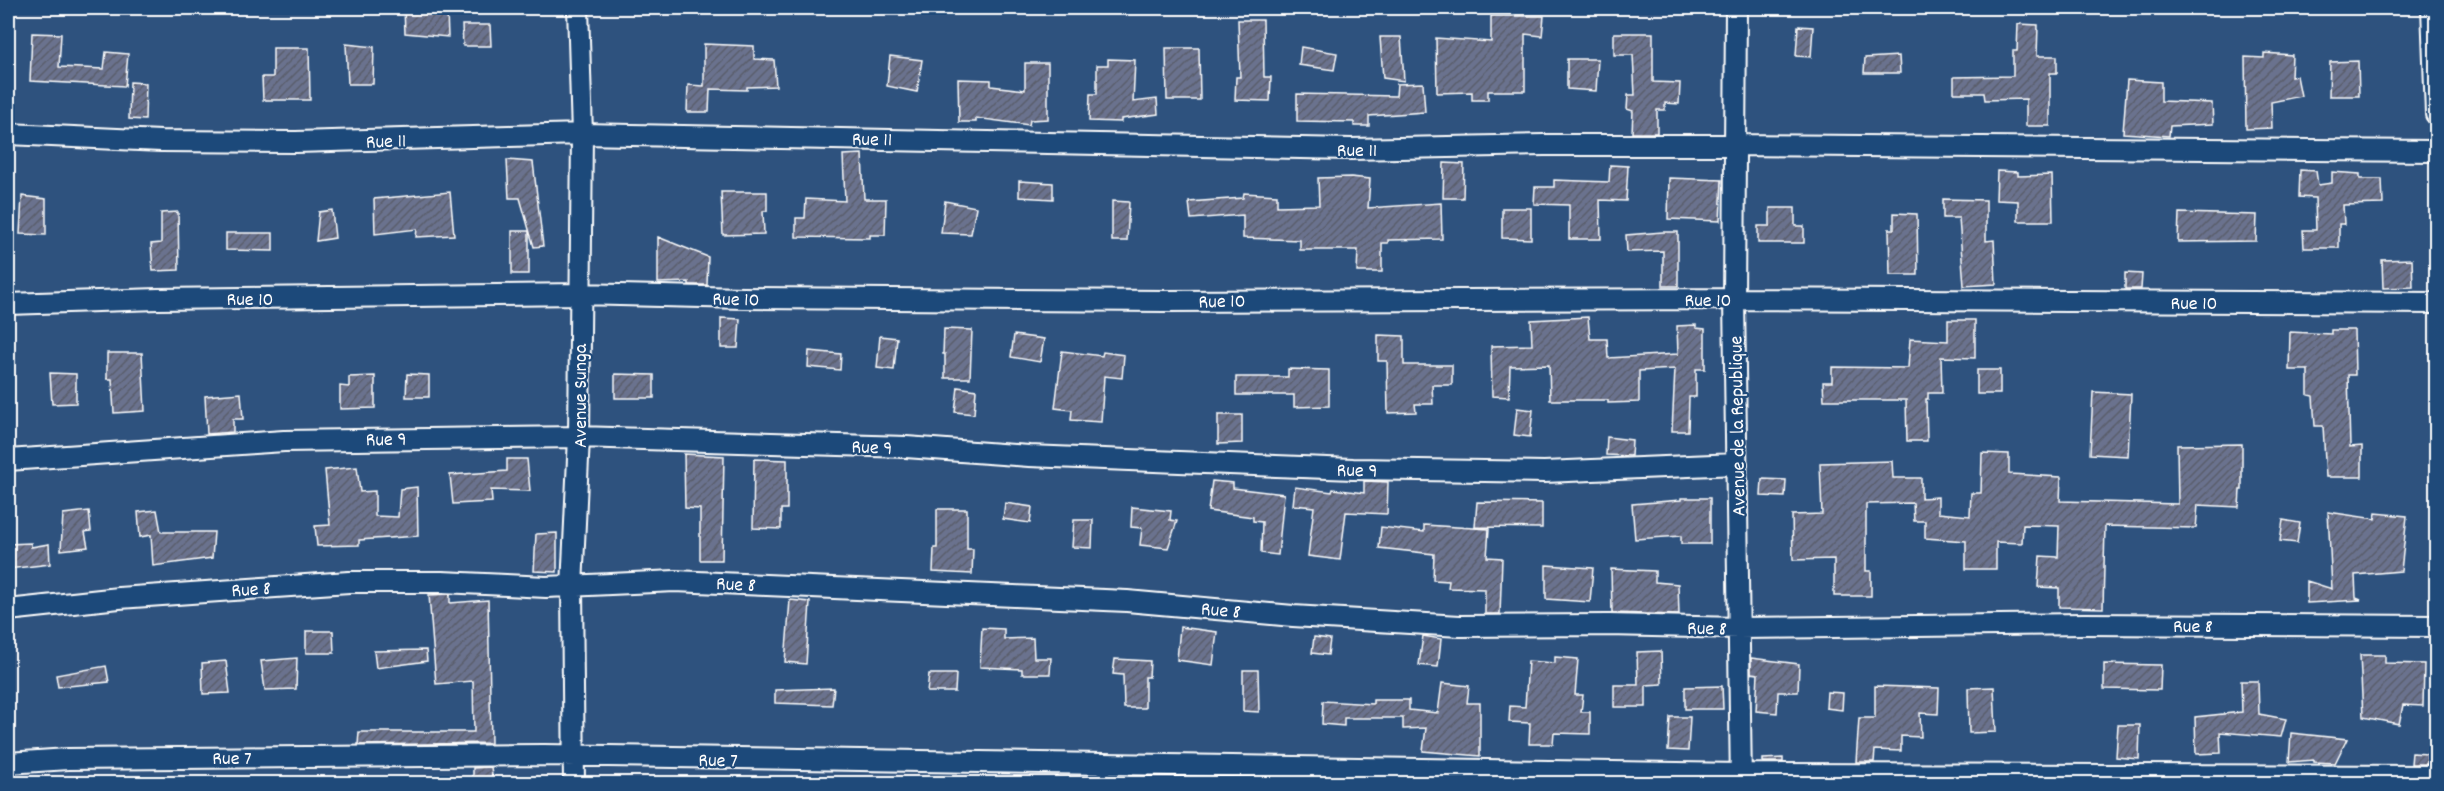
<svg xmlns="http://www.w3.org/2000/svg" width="2444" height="791" viewBox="0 0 2444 791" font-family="Dekko,sans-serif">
	<defs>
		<pattern id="building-hatch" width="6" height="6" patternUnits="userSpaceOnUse" patternTransform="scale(1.5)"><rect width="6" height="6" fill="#6a728e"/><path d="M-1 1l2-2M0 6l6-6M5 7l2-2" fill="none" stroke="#5a5d6a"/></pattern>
	</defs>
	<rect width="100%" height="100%" fill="#2e527e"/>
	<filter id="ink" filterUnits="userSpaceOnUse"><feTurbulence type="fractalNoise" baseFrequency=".0167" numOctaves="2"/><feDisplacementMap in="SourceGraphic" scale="12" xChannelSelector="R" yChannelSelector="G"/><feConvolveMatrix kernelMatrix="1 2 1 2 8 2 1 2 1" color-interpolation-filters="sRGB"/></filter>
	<g filter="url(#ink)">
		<!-- building -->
		<path fill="url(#building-hatch)" stroke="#fff" stroke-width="1.5" d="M404 8 447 12 448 37 405 33Z
			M1491 16H1544L1542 36 1525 34V91H1488V100H1472V92L1437 93 1436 38 1491 42Z
			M1238 20H1263L1264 77H1271L1270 101 1235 100 1236 77H1240Z
			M2018 24 2038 25 2037 56H2057V73H2050V126H2026V99L1985 100 1984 93H1954V77L2013 76V51H2017Z
			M462 25H490L491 46H463Z
			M1798 26 1813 27 1811 57 1796 56Z
			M32 33 61 34 59 67 104 69 106 52 128 54 125 86 30 81Z
			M1614 33H1653V82L1680 83 1679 104 1665 103V110H1657V133H1632L1633 111 1627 109 1628 95H1635L1633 55H1614Z
			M1380 37H1401L1404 81 1383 78Z
			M346 44 374 47 373 84H348Z
			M704 44 754 46V59L774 60 776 86 747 87V90L710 89 709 112H687L688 85 704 86Z
			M1301 47 1337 53 1334 70 1299 65Z
			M273 48H309L310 100H263L262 77H273Z
			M1166 48H1199L1200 100H1167Z
			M2264 53 2292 55 2291 77 2297 76 2301 96 2271 102 2272 128 2246 129 2245 57 2264 58Z
			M890 56 922 60 917 92 887 86Z
			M1899 56 1900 73H1864L1865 58Z
			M1108 59 1135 60 1133 102 1157 99 1158 114 1121 119V122L1089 121 1090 94H1097V65H1108Z
			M1567 59H1598L1596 91 1567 89Z
			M2358 61 2359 96H2329L2330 62Z
			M1025 63H1048V119L1030 120 1029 125 976 118V122H959L958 79 991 80V86L1025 90Z
			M2127 80 2161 82V101L2212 103 2213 124 2170 126 2169 136 2123 133Z
			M130 82 146 83 145 120 129 119Z
			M1423 83 1425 112 1369 116V126H1354V122L1297 121V94L1396 96 1397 84Z
			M862 154 864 199H886L885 235H870V238L796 237V218H805L806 199 845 201 843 155Z
			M507 160 533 162 543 246 534 247 520 198H509Z
			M1444 163 1464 164 1463 198H1443Z
			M1610 165 1628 166 1626 201 1600 200 1601 239H1569V205L1534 204 1535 187H1554V180L1609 182Z
			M2300 170 2316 171 2318 185 2332 183V172L2360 174V179H2382L2383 204 2343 205 2344 224H2339V248H2304L2303 230H2316L2315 198 2299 197Z
			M1997 171 2018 172V176L2052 175 2053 221H2018V201L1996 200Z
			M1351 177 1370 179 1368 208 1441 203 1442 239 1388 240V243H1382V272H1357L1358 250H1300V240L1243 238V215L1191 219 1189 202 1243 198 1244 193 1277 195V206L1319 205 1318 178Z
			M1669 178 1722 180 1720 221 1668 219Z
			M1019 181 1053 183V199L1019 197Z
			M450 192 454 235 416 237 417 229 375 234 374 199Z
			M721 192H767V211H763L764 234 723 235Z
			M22 196 46 199V235L20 234Z
			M1943 199 1986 200V241L1994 240 1996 284 1964 286 1959 218H1943Z
			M945 201 976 207 971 234 941 233Z
			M1112 201 1129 202 1127 241H1112Z
			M1502 208H1531V239L1502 238Z
			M1770 208H1795V226H1804V243H1758V226H1770Z
			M332 210 335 238 316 241 319 212Z
			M178 212 179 270 153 271 151 244 161 243V213Z
			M1894 213 1917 214 1918 275H1890L1889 229H1894Z
			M2179 213 2257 215 2256 241 2178 242Z
			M512 231H529V274H512Z
			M1663 232H1678V286H1663V251L1627 252 1626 235Z
			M226 233H273V251L226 250Z
			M658 237 708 257 707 285H689V282L658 283Z
			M2412 259 2413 287 2383 288 2382 260Z
			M2125 273 2142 274 2141 289H2125Z
			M1588 317 1590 339H1607L1608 358 1678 354 1677 326 1696 325V328L1705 329V369H1696V397H1689L1688 431H1672L1675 369 1639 371V402L1608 403V400H1550L1549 365 1510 366 1509 397 1492 396 1491 346 1532 345 1531 320Z
			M721 318 740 319 738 348H721Z
			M1948 320H1975V358L1941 357 1942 393H1928V399H1926L1927 441H1907L1906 400H1824L1823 382H1832V367L1908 368 1910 339 1948 341Z
			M944 329 972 330 970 378H945V354H943Z
			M2331 330H2354L2355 375H2348L2350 447 2362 446V477H2326L2323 426H2315L2313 396 2308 395V370H2289L2290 332 2331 334Z
			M1014 335 1044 339 1040 362 1011 357Z
			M1378 335 1404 336V365H1452V385H1432L1433 404H1415L1416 412 1388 413 1387 361H1378Z
			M880 336 897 338 894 370 877 368Z
			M809 351 841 354 840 370 808 367Z
			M1062 351 1102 356 1103 352 1124 355 1122 378 1104 376 1101 422 1071 420 1072 410 1055 408Z
			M107 353H142L145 411 114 413 112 379H107Z
			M1288 369 1329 370V406L1294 407V395H1236V377H1288Z
			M1977 370H2000V394H1977Z
			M50 373 76 374V403L52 404Z
			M407 374 429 375V397H406Z
			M615 374 654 375V398H615Z
			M375 376V408L340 409V386L349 387V377Z
			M958 387 976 390 974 414 955 412Z
			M2093 392 2131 394 2128 456 2090 454Z
			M241 393 243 419H233V432L207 434 205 396Z
			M1517 408 1533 410 1530 437 1514 435Z
			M1218 415H1242V443L1218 444Z
			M1607 437 1632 440 1631 456 1606 455Z
			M2242 444V490H2240L2239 507 2198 505 2196 528 2105 526 2103 608 2059 607V588L2038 587 2040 556 2058 557 2059 526 2023 525 2022 543 1996 542V569H1966V541L1925 538V521H1914L1913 503 1866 504V571H1871V596H1834V559L1793 560 1792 515 1822 514 1820 463 1892 461 1893 478H1921V498L1938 497V513L1970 516 1971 493H1981L1982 453 2009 454V474L2061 477 2060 501 2178 504 2177 445Z
			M684 454 724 456 722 560H700V509L685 508Z
			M507 459H527L530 491 491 490 492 502 453 504 450 475 507 471Z
			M754 459 787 460V509H781V529L753 528Z
			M357 467 360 492 375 491V516L398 517 400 489 417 487 418 536 359 540V545L317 546 315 526 330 525 325 470Z
			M1762 479 1786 480 1785 497 1761 496Z
			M1212 481 1233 483V488L1284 494 1278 555 1261 553 1262 522 1253 521V517L1208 511Z
			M1364 481 1388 482 1387 514 1346 512 1340 560 1308 556 1314 507 1293 505 1295 487 1332 492 1333 489 1364 493Z
			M1681 498H1710V544H1681V536L1635 539 1632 504 1681 500Z
			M1477 502 1542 503V528L1475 527Z
			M1005 503 1032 507 1030 523 1003 519Z
			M1132 507 1171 511 1170 520 1177 521 1168 548 1140 545 1142 528 1131 527Z
			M937 509H967V549H973L972 574 933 572 934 548H937Z
			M157 510 161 532H214L212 558 153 566 151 535 140 537 138 512Z
			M89 511 91 531 85 532 88 547 61 550 63 514Z
			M2328 512 2375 519 2376 513 2407 516 2401 571 2355 575 2356 598 2361 600 2307 603V581L2332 589Z
			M1074 520H1093L1092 548 1072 547Z
			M2283 520 2300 523 2297 543 2280 541Z
			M1424 525 1489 529 1487 557 1502 558 1500 614H1485V589L1448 588 1449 581 1433 580 1434 554 1379 548 1381 527 1424 532Z
			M557 533V572L534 571 536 534Z
			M31 543V547L49 544 50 564 8 569V544Z
			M1546 565 1593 568 1590 602 1546 599Z
			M1611 569 1655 571V582L1678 584 1679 615 1612 613Z
			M450 594V603L488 600 491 743 358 745 359 732H474L473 681 436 684 429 595Z
			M790 600 810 602 806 664 785 662Z
			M1180 627 1217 632 1213 665 1177 660Z
			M982 628 1004 629V639L1033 638 1034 658H1051L1050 674H1022V669L980 667Z
			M306 631H333L334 653H306Z
			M1423 636 1441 639 1438 667 1419 665Z
			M1314 637 1330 639 1328 655 1312 653Z
			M426 650 427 661 376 668 374 651Z
			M1661 651 1662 684 1646 685V707H1614V685H1638L1637 652Z
			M2360 655H2385V663L2424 664 2423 706 2403 705 2399 724 2363 717Z
			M1555 657 1578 659 1575 695H1583L1581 712H1590V734L1554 733 1553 744H1529L1530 723 1509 722 1510 706 1525 707 1528 661 1555 663Z
			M297 658 296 689 265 690 261 661Z
			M1751 658 1799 664 1798 692H1778L1777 713 1756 711 1758 674 1751 673Z
			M1115 659 1150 661 1149 677H1145V708H1124L1123 675 1113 674Z
			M226 661 230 693 203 694 202 663Z
			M2104 664 2161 665 2160 690 2104 689Z
			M106 666 109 682 58 687 56 675Z
			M1243 670H1258L1259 712 1243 711Z
			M929 674H956L955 692H927Z
			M2241 681H2258L2259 714 2286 719 2281 737 2220 732 2221 753 2196 754 2195 717 2242 712Z
			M1442 683 1469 686 1467 703H1480V756L1423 751 1426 728 1403 729V718H1344V726L1322 724 1323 701 1373 704V700H1409V710L1438 713Z
			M1722 686 1723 709H1685V687Z
			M1875 686 1939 688 1938 714 1920 713 1921 737 1901 736V751L1875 750 1874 762H1856L1859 718H1875Z
			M1994 687 1996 732 1969 733 1968 688Z
			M834 688 832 705 775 703V690Z
			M1827 692 1843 693 1842 710 1826 708Z
			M1670 717H1690L1688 751 1668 750Z
			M2118 725H2140L2139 759 2116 757Z
			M2291 733 2347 739 2335 763 2314 762V760L2289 762Z
			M2412 753 2427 754V764H2411Z
			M1783 758V762H1763V759Z
			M491 767 493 783H473V768Z"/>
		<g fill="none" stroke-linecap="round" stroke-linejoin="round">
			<defs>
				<path id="minor" d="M1736 8 1734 299 1741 784
					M2432 8 2436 114
					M8 134 161 141 296 142 582 134 1351 149 1544 145H1736L2436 151
					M8 304 158 299 579 294 743 298 1166 301 1734 299 2436 303
					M8 460 284 441 579 437 906 447 1029 456 1353 469 1544 472 1737 464
					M8 610 119 598 349 582H442L546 587 675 581 1127 601 1293 616 1460 626 1609 625 1739 628 2084 624 2436 626
					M8 763 68 759 544 755 1741 774 2436 776
					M574 784 572 587 579 437 582 134 578 8"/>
			</defs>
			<!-- minor casing -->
			<use href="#minor" stroke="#fff" stroke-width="24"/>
			<!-- minor -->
			<use href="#minor" stroke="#1f4a7a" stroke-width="20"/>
		</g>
	</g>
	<g text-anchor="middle" stroke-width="4.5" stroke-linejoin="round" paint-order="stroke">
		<!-- street labels -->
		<g font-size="20" fill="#fff" stroke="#1f4a7a">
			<text transform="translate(872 138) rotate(1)" y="7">Rue 11</text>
			<text transform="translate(386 140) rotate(-2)" y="7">Rue 11</text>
			<text x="1357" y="156">Rue 11</text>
			<text x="250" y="305">Rue 10</text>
			<text transform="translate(736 298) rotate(1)" y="7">Rue 10</text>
			<text x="1708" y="306">Rue 10</text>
			<text transform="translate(1222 300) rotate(-1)" y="7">Rue 10</text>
			<text x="2194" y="309">Rue 10</text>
			<text transform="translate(579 396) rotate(-90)" y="7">Avenue Sunga</text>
			<text transform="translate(1736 426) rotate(-91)" y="7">Avenue de la Republique</text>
			<text transform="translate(386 438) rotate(-1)" y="7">Rue 9</text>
			<text transform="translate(872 446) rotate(2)" y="7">Rue 9</text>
			<text transform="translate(1357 469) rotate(1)" y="7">Rue 9</text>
			<text transform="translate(736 583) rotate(3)" y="7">Rue 8</text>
			<text transform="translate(251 588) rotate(-4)" y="7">Rue 8</text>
			<text transform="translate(1221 609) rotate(5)" y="7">Rue 8</text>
			<text x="2193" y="632">Rue 8</text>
			<text transform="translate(1707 627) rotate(1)" y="7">Rue 8</text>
			<text x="232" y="764">Rue 7</text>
			<text transform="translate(718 759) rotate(1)" y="7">Rue 7</text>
		</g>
	</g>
	<!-- margin -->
	<rect width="2444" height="791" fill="none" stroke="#1f4a7a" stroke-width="30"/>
	<rect x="15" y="15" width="2414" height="761" fill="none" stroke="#fff" stroke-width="2" filter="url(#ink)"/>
</svg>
